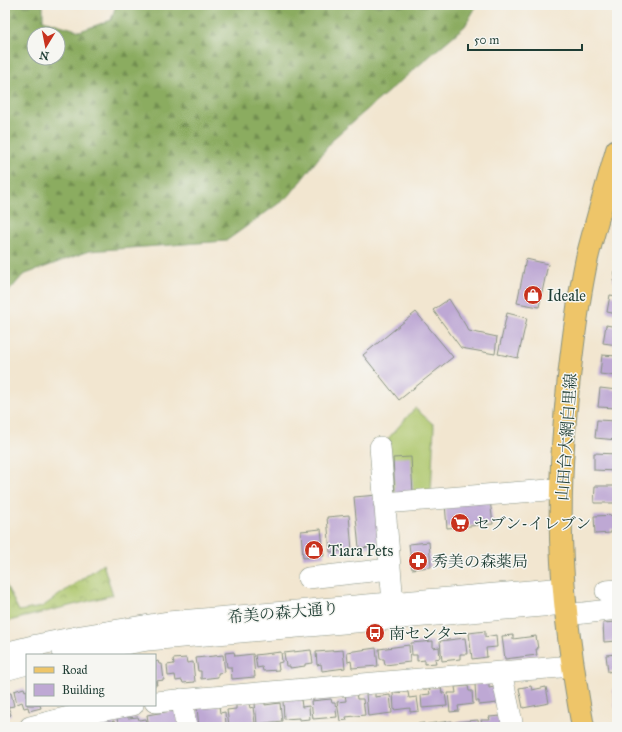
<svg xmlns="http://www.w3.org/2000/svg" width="622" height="732" viewBox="0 0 622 732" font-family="'IM FELL Great Primer','Noto Serif JP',serif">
	<defs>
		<pattern id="forest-firs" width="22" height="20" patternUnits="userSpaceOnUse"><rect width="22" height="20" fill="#8bac60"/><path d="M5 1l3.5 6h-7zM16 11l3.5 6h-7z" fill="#718d50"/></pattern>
		<pattern id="park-crowns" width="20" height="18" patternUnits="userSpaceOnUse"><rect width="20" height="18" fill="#afc76d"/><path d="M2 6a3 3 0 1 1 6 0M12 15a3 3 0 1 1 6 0" fill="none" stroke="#8ea35a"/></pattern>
	</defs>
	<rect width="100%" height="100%" fill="#f6f6f2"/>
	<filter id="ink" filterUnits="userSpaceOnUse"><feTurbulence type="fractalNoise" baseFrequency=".025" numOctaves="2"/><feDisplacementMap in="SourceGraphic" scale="8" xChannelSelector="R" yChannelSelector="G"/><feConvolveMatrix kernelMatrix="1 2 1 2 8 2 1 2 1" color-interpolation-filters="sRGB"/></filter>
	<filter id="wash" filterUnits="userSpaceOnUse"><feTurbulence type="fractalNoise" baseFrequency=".012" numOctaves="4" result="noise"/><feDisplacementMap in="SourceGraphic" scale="16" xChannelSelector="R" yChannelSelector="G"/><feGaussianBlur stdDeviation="0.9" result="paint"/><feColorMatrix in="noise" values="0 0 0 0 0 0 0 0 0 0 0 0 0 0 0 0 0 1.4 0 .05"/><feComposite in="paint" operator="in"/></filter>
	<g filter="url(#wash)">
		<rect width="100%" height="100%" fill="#f2e6d0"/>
		<!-- grass -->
		<path fill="#afc76d" stroke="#678250" d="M415 408 434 425 431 494 391 498 385 442Z"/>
		<!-- forest -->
		<path fill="url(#forest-firs)" stroke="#55744a" fill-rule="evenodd" d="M5 5H43V20L80 31 111 20 116 5H477L465 26 335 137 289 196 226 241 89 251 23 275 5 296ZM34 34H58V58H34Z"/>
		<!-- park -->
		<path fill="url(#park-crowns)" stroke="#678250" d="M103 564 113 595 5 622V583L19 611 42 607Z"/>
		<g id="blocks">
			<!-- building -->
			<path fill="#bea8d4" d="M526 259 548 264 539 307 517 303Z
				M616 265H617V282L613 281Z
				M610 295 617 296V314L607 312Z
				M449 299 469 331 497 337 495 354 461 348 433 310Z
				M416 312 453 357 399 400 363 355Z
				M507 313 527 318 518 358 498 354Z
				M606 325 617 327V345L603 343Z
				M602 355 617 356V376L600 374Z
				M600 388 617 390V408L598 407Z
				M597 420 617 421V440L595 438Z
				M594 453 617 454V471L594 470Z
				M411 457 413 494 395 495 393 458Z
				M595 486H617V503H594Z
				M378 495 383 546 359 548 354 497Z
				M490 500 493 524 447 528 445 504Z
				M349 515 352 550 330 552 327 517Z
				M617 515V529H611V533L595 534 594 516Z
				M321 529 324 556 303 558 301 531Z
				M429 542 431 567 412 569 409 544Z
				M617 622V641L604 642 603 623Z
				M485 631V637L496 635 497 647 486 648 487 657 472 659 469 633Z
				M513 635V639L536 636 538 649H536L537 655 505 659 502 636Z
				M465 638 467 654H460V659L442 661 440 641Z
				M433 641V648L439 647 440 658 435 659 436 663 425 664V660L417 661V655H412L411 643Z
				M409 645 410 662 385 665 384 659H380L379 649Z
				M376 648 378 666 352 668 351 661 348 662 347 652Z
				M311 650 313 663 305 664V666L290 668V666H286L284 653Z
				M343 650 345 668 322 671 321 664 317 665 316 652Z
				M234 652 235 656 253 654 255 677 232 679 231 667H227L225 653Z
				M281 652 282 662 278 663 279 670 263 671 262 667 257 668 255 655Z
				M617 654V675H614L613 671 608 672 606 655Z
				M223 655 225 672 218 673V677L201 679V671H198L196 658Z
				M186 658 187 663 193 662 195 682 183 683 182 680 176 681 175 675 168 676 167 665 174 664 173 659Z
				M158 661 159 664H162L164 680 156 681 157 685H155V662Z
				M489 683V688L500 686 498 703 479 705V701H476L475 684Z
				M468 686 469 691H472L473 704 458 706 459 711 450 712 448 693H456L455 687Z
				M531 686 532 690 546 687 549 703 523 708 519 688Z
				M441 687 442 693H445L447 706 422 708 421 695 430 694 429 689Z
				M24 688 25 691 27 690V705H40L41 708 29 711 28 707 24 708 22 702 17 704 14 691Z
				M617 689V708H615L613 690Z
				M408 692 409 698 417 697 419 711 410 712V708L394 710 393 693Z
				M11 693 14 706 8 707 11 715 5 717V694Z
				M356 693 357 699H363L365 715 346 717 347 720 340 721 337 702 346 701 345 694Z
				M375 693V697L390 695 392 713 368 716 366 694Z
				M301 699 302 707 309 706 310 719 299 720V718L284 719 283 701Z
				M331 699 332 703H335L337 717 313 719 311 701Z
				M265 702V705L280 703 282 721 257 724 255 703Z
				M249 703 250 708 253 707 255 723 229 726 227 710 236 709V704Z
				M219 706 220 713 225 712 226 724 199 727 197 708Z
				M177 710 180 727H149L147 715Z
				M127 715 128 718 138 717 139 720 146 719 148 727H118L117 716Z
				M501 716 509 727H482L481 720H490L489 717Z
				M101 719 102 724 114 721 116 727H87L86 722Z
				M478 720 479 727H456L455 722Z
				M452 721 453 727H428L427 724Z
				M424 723V727H398V726Z"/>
		</g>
	</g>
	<g filter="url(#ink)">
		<use href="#blocks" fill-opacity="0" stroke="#889282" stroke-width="1"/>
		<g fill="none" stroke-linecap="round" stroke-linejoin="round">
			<defs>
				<path id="minor" d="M380 447 393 603
					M384 503 561 489
					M308 578 390 569
					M606 591 617 590
					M567 615 617 609
					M5 653 37 645 81 636 168 622 564 588
					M63 655 148 640 565 604
					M5 670 27 664
					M501 672 572 666
					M182 699 186 727
					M155 702 501 672 513 727
					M30 727 73 716 133 705"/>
				<path id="major" d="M583 727C573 672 565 617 562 562 558 494 563 427 571 360 575 326 580 291 587 258 596 222 607 186 617 150"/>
			</defs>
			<!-- minor casing -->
			<use href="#minor" stroke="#889282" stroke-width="22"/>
			<!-- major casing -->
			<use href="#major" stroke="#889282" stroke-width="24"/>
			<!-- minor -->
			<use href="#minor" stroke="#fff" stroke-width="21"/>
			<!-- major -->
			<use href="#major" stroke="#eec569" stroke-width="22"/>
		</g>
	</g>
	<!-- icons -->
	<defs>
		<symbol id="shop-disc" viewBox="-11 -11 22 22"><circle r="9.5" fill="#c8321e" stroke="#f6f6f2"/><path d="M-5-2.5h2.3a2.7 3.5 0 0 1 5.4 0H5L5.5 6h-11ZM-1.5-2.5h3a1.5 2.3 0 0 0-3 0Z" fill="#fff"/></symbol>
		<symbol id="supermarket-disc" viewBox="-11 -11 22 22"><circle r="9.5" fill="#c8321e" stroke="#f6f6f2"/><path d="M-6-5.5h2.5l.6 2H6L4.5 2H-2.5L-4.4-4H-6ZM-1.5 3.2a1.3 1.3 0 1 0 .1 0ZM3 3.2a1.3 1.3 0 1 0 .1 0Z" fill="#fff"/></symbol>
		<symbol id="pharmacy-disc" viewBox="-11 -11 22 22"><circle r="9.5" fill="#c8321e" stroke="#f6f6f2"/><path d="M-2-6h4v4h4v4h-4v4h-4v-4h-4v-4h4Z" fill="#fff"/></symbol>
		<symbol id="bus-disc" viewBox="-11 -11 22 22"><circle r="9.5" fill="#c8321e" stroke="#f6f6f2"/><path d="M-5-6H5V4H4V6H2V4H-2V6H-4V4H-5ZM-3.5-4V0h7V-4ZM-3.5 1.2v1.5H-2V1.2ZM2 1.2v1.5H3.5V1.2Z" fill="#fff"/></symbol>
	</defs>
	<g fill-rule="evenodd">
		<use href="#shop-disc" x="522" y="284" width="22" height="22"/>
		<use href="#supermarket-disc" x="449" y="512" width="22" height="22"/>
		<use href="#shop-disc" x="303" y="539" width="22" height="22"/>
		<use href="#pharmacy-disc" x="407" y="550" width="22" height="22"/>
		<use href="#bus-disc" x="364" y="622" width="22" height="22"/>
	</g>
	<g text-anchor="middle" stroke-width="3" stroke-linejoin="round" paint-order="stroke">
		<!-- poi labels -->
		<g font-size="16" fill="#1f3d34" stroke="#f6f6f2" text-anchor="start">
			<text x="547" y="301">Ideale</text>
			<text x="474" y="529">セブン-イレブン</text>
			<text x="328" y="556">Tiara Pets</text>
			<text x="432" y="567">秀美の森薬局</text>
			<text x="389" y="639">南センター</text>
		</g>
		<!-- street labels -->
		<g font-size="16" fill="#1f3d34" stroke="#f6f6f2">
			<text transform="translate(566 437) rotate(-86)" y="6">山田台大網白里線</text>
			<text transform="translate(283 612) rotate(-5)" y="6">希美の森大通り</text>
		</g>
	</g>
	<!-- margin -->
	<rect width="622" height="732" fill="none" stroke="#f6f6f2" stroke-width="20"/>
	<!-- legend -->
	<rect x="26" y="654" width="130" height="52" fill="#f6f6f2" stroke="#a0aca6"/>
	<rect x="34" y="667" width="20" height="6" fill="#eec569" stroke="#a0aca6"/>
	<text x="62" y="674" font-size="12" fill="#1f3d34">Road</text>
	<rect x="34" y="684" width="20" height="12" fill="#bea8d4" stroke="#a0aca6"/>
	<text x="62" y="694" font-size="12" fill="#1f3d34">Building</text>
	<!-- north arrow -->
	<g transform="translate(46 46) rotate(190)"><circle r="19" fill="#f6f6f2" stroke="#a0aca6"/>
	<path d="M0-3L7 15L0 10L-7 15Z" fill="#c8321e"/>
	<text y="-6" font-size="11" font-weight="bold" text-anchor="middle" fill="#1f3d34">N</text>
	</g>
	<!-- scale -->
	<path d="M468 44v6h114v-6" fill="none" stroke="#1f3d34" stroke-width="2"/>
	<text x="474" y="44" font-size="12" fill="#1f3d34" stroke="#f6f6f2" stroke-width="3" paint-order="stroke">50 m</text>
</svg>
